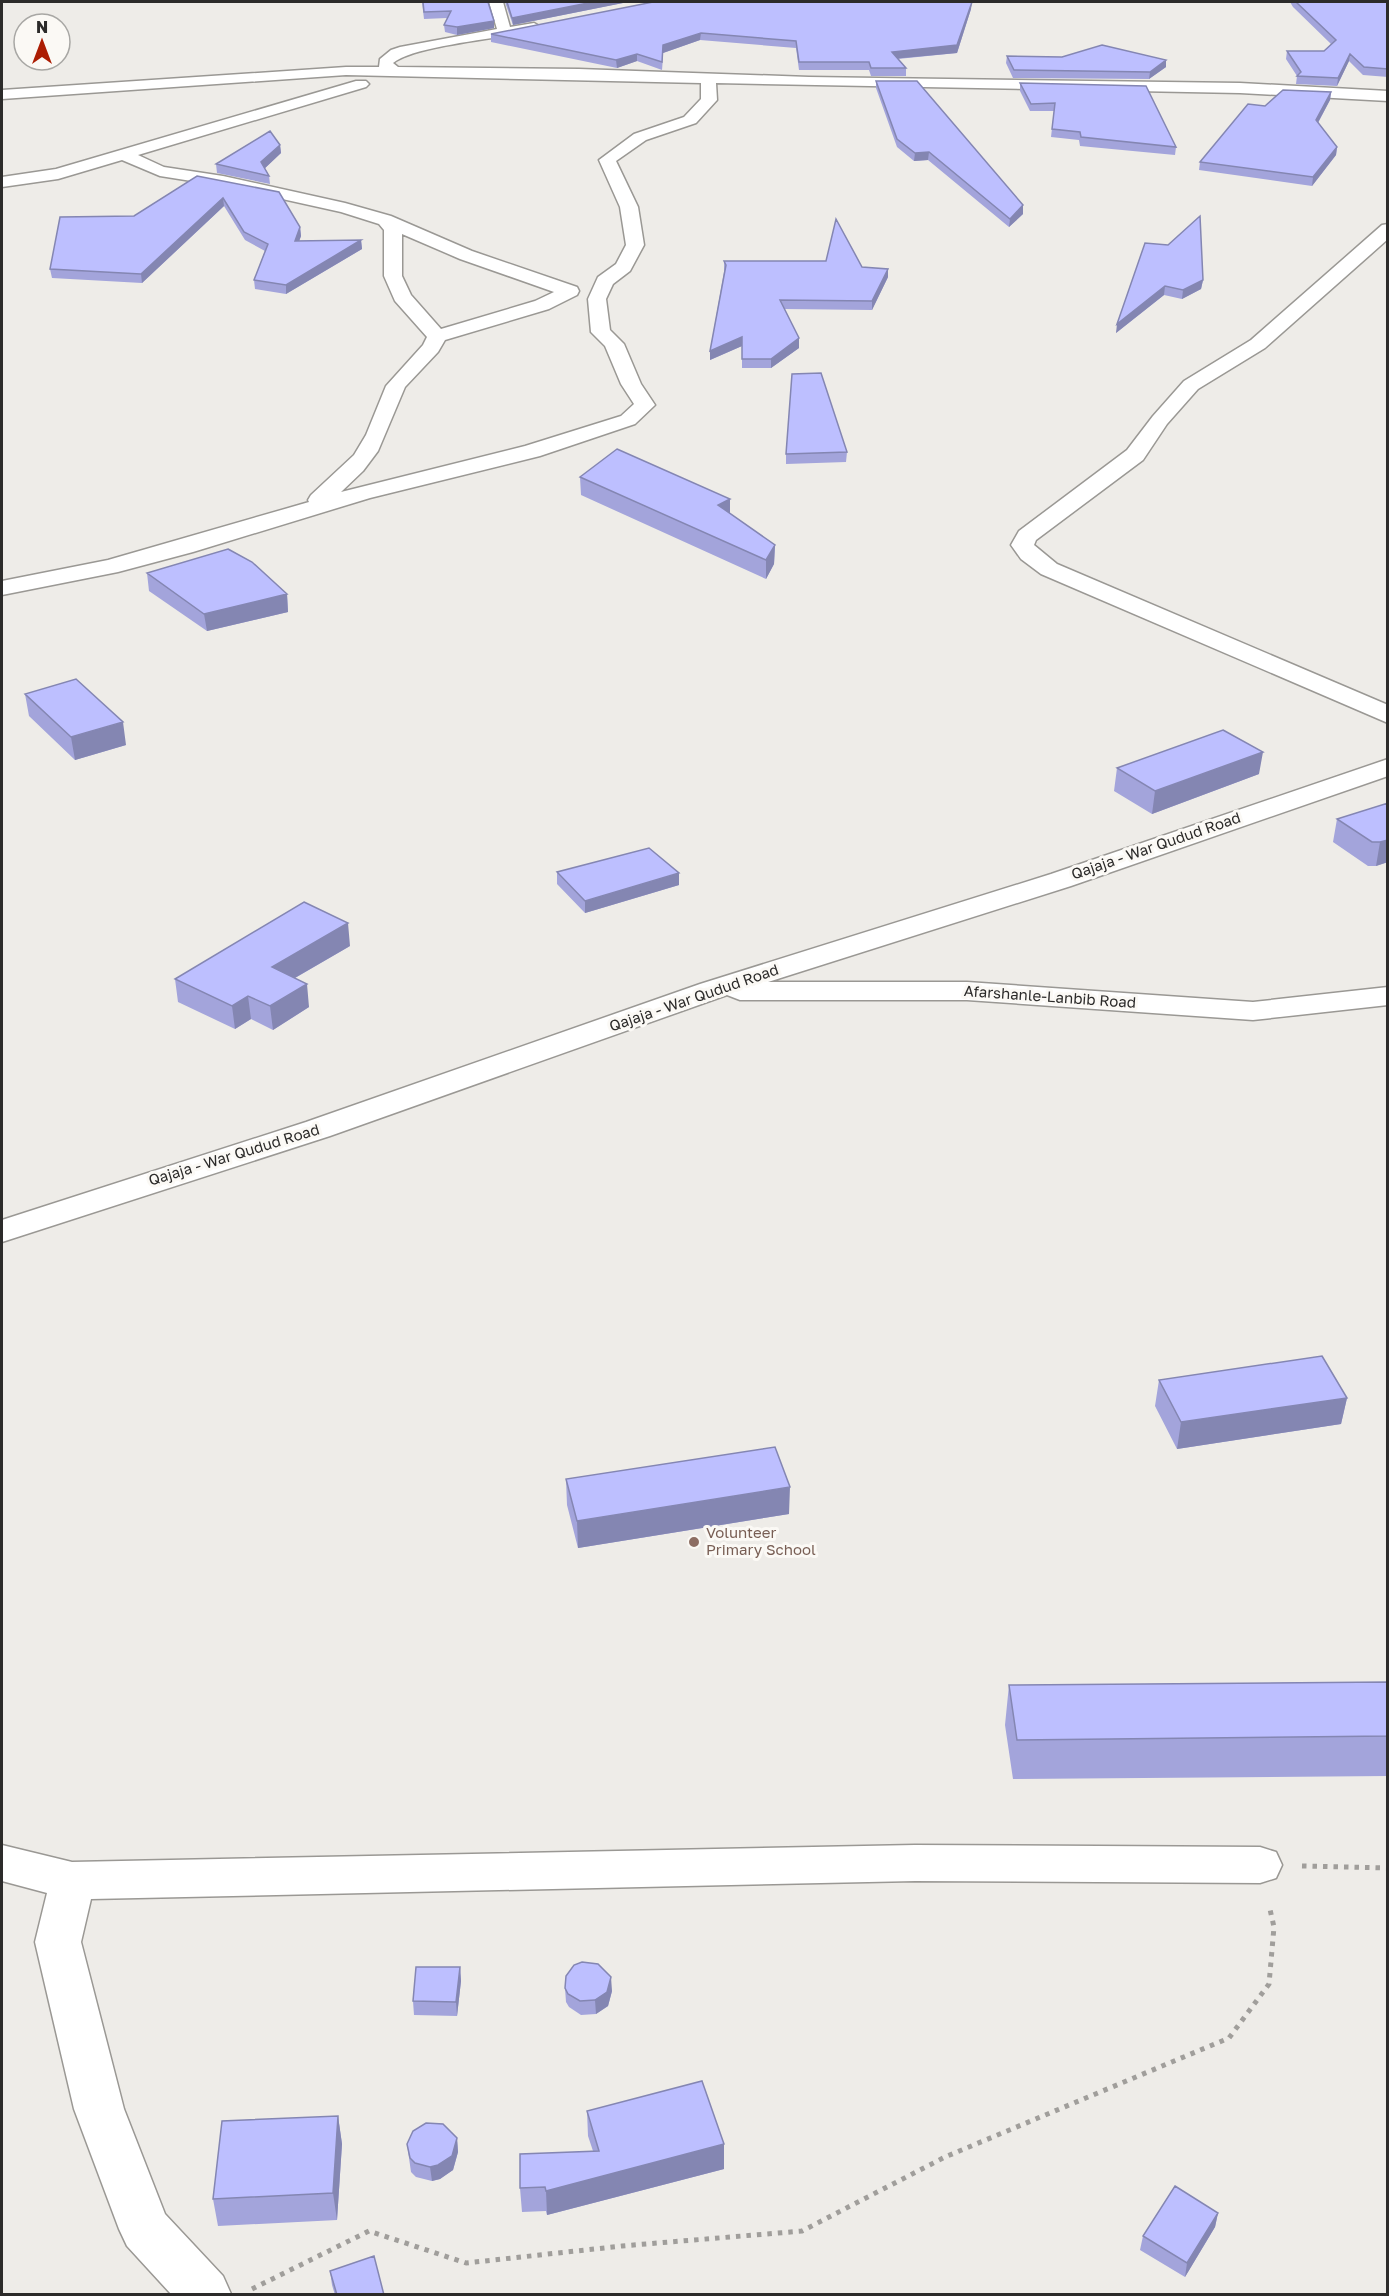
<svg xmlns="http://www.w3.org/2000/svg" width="1389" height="2296" viewBox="0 0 1389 2296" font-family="'Golos Text',sans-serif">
	<rect width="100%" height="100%" fill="#eeece8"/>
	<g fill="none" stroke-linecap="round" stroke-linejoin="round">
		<defs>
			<path id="minor" d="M489 2H503L510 27 534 23 541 27 539 30C506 38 415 45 393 63L398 67 579 69 809 77 1240 83 1388 91V101L1240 93 716 83 717 100 696 123 646 140 616 161 638 207 644 245 630 271 613 284 606 299 610 330 624 344 641 384 655 405 635 424 540 456 370 498 193 552 118 572 2 595V581L108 560 309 502 308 500 311 495 354 455 366 435 386 386 423 345 427 337 395 301 384 276V230L379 224 341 212 223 186 160 176 122 160 58 179 2 187V177L56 169 356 81H366L369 84 366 87 138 155 164 167 223 176 345 203 391 216 472 251 577 287 579 291 577 295 549 309 445 340 438 352 405 387 378 451 363 471 341 492 525 446 621 416 634 404 621 384 605 346 591 332 588 299 598 277 616 264 626 245 620 207 599 160 634 134 684 117 701 99V83L346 75 2 99V90L346 67H379L380 59 391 50 400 47 497 29ZM402 234 460 259 554 292 535 301 441 329 411 295 402 276Z
				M1388 224V239L1265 348 1198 389 1167 424 1143 460 1036 540 1034 545 1057 564 1388 705V723L1041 574 1021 559 1011 545 1019 531 1127 450 1153 416 1184 381 1251 340 1382 225Z
				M1388 759V776L1071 886 768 982H967L1253 1002 1388 987V1005L1253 1020 967 1000H740L727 995 330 1136 2 1242V1220L306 1122 700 984 1051 874Z
				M2 1845 72 1862 915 1845 1260 1847 1276 1852 1282 1865 1276 1878 1260 1883 915 1881 91 1899 81 1942 124 2109 165 2214 223 2276 231 2294H171L127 2246 119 2229 74 2109 35 1942 47 1893 2 1881Z"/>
		</defs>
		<!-- minor casing -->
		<use href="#minor" stroke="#9a9894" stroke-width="3"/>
		<!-- path -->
		<path stroke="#a09e9b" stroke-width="5" stroke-dasharray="4.5 6" stroke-linecap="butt" d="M1302 1866 1388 1868
			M252 2289 369 2231 466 2263 622 2246 802 2231 945 2157 1229 2038 1269 1984 1274 1927 1269 1905"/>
		<!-- minor -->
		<use href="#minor" fill="#fff" fill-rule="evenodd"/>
	</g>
	<!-- wall -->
	<path fill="#a3a4db" d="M422 2H489H488L494 28 457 35 445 32 444 25 447 18 424 19Z
		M505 2H628L513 25Z
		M1290 2H1388V77L1363 75 1349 61 1337 86 1296 84 1297 76 1286 59 1287 51H1324L1331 44 1293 7Z
		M971 9 957 53 898 59 906 68V76H871L869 70H799L796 48 700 40 663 53 662 70 637 61 617 68 491 42V34Z
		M1007 56 1166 67 1149 79 1013 78 1006 63Z
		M876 81 1023 205V214L1009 227 928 160 914 161 897 147 876 88Z
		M1020 83 1176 147 1175 155 1080 146 1079 140 1051 137 1054 111H1030L1020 91Z
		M1331 92 1330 100 1318 123 1337 147 1336 155 1312 186 1199 170 1200 162 1265 106Z
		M280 145 281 153 265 168 269 176 270 184 217 173 216 164Z
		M197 176 300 227 301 236 299 241 361 240 362 249 286 294 255 289 254 280 265 251 245 240 224 206 142 283 52 278 50 269Z
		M1145 243 1203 280 1201 289 1182 299 1164 295 1116 333Z
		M724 261 862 267 888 277 872 310 784 309 799 338V348L771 368H742V346L710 360V351L724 272Z
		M847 452 846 462 786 464V454Z
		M580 477 730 514 775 545 774 564 766 579 581 495Z
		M147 573 287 594 288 612 207 631 149 591Z
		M25 694 126 745 75 760 29 716Z
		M1117 768 1259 774 1152 814 1114 791Z
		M1388 803V862L1376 866H1368L1333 842 1337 819Z
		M557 872 679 885 585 913 557 884Z
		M350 946 295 978 309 1007 273 1030 251 1019 235 1029 178 1002 175 979Z
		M1159 1380 1347 1398 1341 1424 1177 1449 1155 1406Z
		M566 1479 789 1514 578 1548 567 1505Z
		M1388 1682V1776L1013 1779 1005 1725 1009 1685Z
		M460 1967 461 1981 457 2016 414 2015 413 2001Z
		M565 1988 612 1991 608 2006 596 2014 581 2015 569 2007 566 2002Z
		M587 2111 724 2169 547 2215 546 2211 522 2212 520 2188 593 2151 588 2136Z
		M338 2116 342 2144 337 2220 218 2226 213 2199Z
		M457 2138 458 2152 453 2170 440 2179 432 2181 416 2177 411 2172 407 2144Z
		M1218 2213 1215 2227 1185 2277 1140 2250 1143 2236Z
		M330 2271 384 2295H335L332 2285Z"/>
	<!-- shaded-wall -->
	<path fill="#8486b2" d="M593 2H628L513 25 512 18Z
		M972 2 971 9 957 53 892 59V52Z
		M494 21V28L457 35V27Z
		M701 33 700 40 663 53 662 70 663 45Z
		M637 54V61L617 68 616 60Z
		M1350 54 1349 61 1337 86 1338 78Z
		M1166 60V67L1149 79 1150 72Z
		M1331 92 1330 100 1315 128 1316 120Z
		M280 145 281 153 262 171 261 162Z
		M1337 147 1336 155 1312 186 1313 177Z
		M929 152 928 160 914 161 915 153Z
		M223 198 224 206 142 283 141 274Z
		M1023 205V214L1009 227 1010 219Z
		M300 227 301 236 296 250 295 241Z
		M361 240 362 249 286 294V285Z
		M888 269V277L872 310V301Z
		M1203 280 1201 289 1182 299 1183 290Z
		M1165 286 1164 295 1116 333 1117 324Z
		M742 337V346L710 360V351Z
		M799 338V348L771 368V359Z
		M730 499V517L718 505Z
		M775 545 774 564 766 579V560Z
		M287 594 288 612 207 631 204 614Z
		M123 722 126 745 75 760 71 737Z
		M1263 752 1259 774 1152 814 1155 791Z
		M1388 840V862L1376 866 1380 842Z
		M679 873V885L585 913V901Z
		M348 923 350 946 274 990 272 967Z
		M307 984 309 1007 273 1030 270 1006Z
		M248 996 251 1019 235 1029 232 1006Z
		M1347 1398 1341 1424 1177 1449 1181 1422Z
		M790 1487 789 1514 578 1548 577 1521Z
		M460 1967 461 1981 457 2016 456 2002Z
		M611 1977 612 1991 608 2006 596 2014 595 2000Z
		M338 2116 342 2144 337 2220 333 2193Z
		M457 2138 458 2152 453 2170 440 2179 432 2181 430 2167Z
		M724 2144V2169L547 2215 546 2191Z
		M1218 2213 1215 2227 1185 2277 1187 2263Z"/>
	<!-- building -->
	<path fill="#bdbfff" stroke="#8486b2" stroke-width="1.5" d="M423 2H488L494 21 457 27 444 25 451 11 424 12Z
		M507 2H593L512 18Z
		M653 2H972L957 45 892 52 906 68H871L869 62H799L796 41 701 33 663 45 662 62 637 54 616 60 491 34Z
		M1296 2H1388V69L1364 67 1350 54 1338 78 1297 76 1301 72 1287 51H1324L1336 40Z
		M1102 45 1166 60 1150 72 1014 70 1007 56 1062 57Z
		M876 81H917L1023 205 1010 219 929 152 915 153 897 139Z
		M1020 83 1146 86 1176 147 1081 137 1080 132 1052 129 1055 103 1031 104Z
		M1283 90 1331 92 1316 120 1337 147 1313 177 1200 162 1248 104 1265 106Z
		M270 131 280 145 261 162 269 176 216 164Z
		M197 176 279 192 300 227 295 241 361 240 286 285 254 280 268 244 244 232 223 198 141 274 50 269 60 217 134 216Z
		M1200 216 1203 280 1183 290 1165 286 1117 324 1145 243 1168 245Z
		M836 219 862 267 888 269 872 301 780 300 799 338 771 359H742V337L710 351 726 265 724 261H826Z
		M821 373 847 452 786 454 792 374Z
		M617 449 730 499 718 505 775 545 766 560 580 477Z
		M228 549 252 562 287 594 204 614 147 573Z
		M76 679 123 722 71 737 25 694Z
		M1223 730 1263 752 1155 791 1117 768Z
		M1388 803V840L1380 842H1372L1337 819Z
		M649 848 679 873 585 901 557 872Z
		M304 902 348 923 272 967 307 984 270 1006 248 996 232 1006 175 979Z
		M1322 1356 1347 1398 1181 1422 1159 1380Z
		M775 1447 790 1487 577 1521 566 1479Z
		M1388 1682V1736L1017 1740 1009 1685Z
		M582 1962 598 1964 611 1977 607 1992 595 2000 580 2001 568 1994 565 1988 566 1976 574 1965Z
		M416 1967H460L456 2002 413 2001Z
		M702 2081 724 2144 546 2191 545 2187 520 2188V2154L599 2151 587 2111Z
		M338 2116 333 2193 213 2199 222 2121Z
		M426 2123 443 2124 457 2138 452 2156 438 2165 430 2167 415 2163 410 2158 407 2144 413 2131Z
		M1175 2186 1218 2213 1187 2263 1143 2236Z
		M374 2256 384 2295H337L330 2271Z"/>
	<!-- markers -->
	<circle fill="#8d6e63" stroke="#fbf9f5" stroke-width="2" cx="694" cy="1542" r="6"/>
	<g text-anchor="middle" stroke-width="6" stroke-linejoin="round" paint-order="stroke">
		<!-- street labels -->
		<g font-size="15" fill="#2c2b2a" stroke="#fbf9f5">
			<text transform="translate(1156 846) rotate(-19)" y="5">Qajaja - War Qudud Road</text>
			<text transform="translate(1050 997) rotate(4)" y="5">Afarshanle-Lanbib Road</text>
			<text transform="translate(694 998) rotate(-19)" y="5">Qajaja - War Qudud Road</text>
			<text transform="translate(234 1155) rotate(-17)" y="5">Qajaja - War Qudud Road</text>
		</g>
		<!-- education labels -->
		<g font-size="15" fill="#785e54" stroke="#fbf9f5" text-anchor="start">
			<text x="706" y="1538">Volunteer<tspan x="706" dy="17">Primary School</tspan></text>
		</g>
	</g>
	<!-- border -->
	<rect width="1389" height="2296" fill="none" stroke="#2c2b2a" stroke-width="6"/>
	<!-- north arrow -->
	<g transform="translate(42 42)"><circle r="28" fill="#fbf9f5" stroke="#a8a7a4" stroke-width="1.5"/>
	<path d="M0-4.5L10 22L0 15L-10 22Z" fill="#ac1d03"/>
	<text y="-9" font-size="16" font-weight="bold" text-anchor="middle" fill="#2c2b2a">N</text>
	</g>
</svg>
